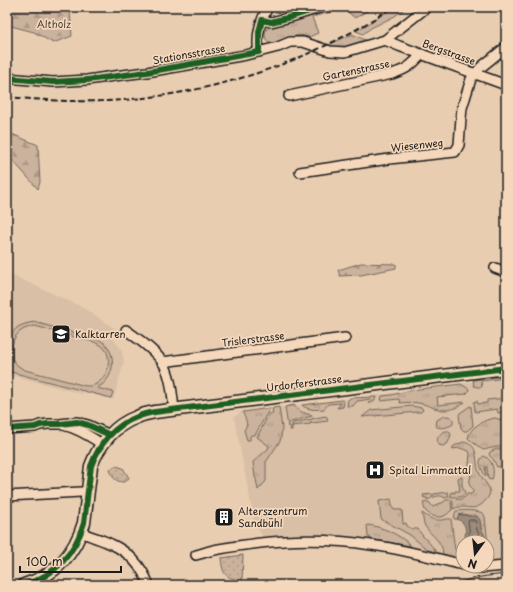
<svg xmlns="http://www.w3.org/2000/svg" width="513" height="592" viewBox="0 0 513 592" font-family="'Playpen Sans',sans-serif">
	<defs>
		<pattern id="grass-tufts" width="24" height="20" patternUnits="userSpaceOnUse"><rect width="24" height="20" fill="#cab29c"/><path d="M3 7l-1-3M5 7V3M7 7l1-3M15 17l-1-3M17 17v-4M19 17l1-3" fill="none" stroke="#ad9886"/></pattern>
		<pattern id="forest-firs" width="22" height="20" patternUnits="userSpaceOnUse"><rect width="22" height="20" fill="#cab29c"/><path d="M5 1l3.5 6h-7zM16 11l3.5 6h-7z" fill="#ad9886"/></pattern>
		<pattern id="park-dots" width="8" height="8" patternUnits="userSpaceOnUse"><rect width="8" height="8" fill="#cab29c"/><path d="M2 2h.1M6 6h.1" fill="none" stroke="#ad9886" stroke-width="1.8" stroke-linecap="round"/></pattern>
		<pattern id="water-ripples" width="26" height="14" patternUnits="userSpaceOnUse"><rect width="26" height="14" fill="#9d8b7a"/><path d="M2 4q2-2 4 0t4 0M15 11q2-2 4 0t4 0" fill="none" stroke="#7f7163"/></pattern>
	</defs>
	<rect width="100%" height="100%" fill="#e8cdb1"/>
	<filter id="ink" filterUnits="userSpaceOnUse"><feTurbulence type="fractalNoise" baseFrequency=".025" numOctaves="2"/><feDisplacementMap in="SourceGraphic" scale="8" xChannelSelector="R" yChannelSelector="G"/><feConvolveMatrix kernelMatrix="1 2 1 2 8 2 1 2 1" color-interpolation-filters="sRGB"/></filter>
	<g filter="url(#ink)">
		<!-- built -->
		<path fill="#d8bfa5" d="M7 273 82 307 117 330 112 338 115 341 121 349 124 360 123 365 113 400 83 392 82 394 7 374Z
			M506 377V561L487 563V542H463V560L413 549 265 540 255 524 234 417 241 412 410 391Z"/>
		<!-- grass -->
		<path fill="url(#grass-tufts)" stroke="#73675c" d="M336 7H374L355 18 350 14 347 8 312 17 318 33 309 37 299 35 279 41 272 44C266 43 265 37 265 32L267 29 271 26Z
			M395 7H407L395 16 371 28 363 34 356 31Z
			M352 34 365 40 355 45 338 49 326 46Z
			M506 376V378L481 381 482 387H477L474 386 473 380Z
			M461 384 469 389 468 392 466 394 437 397 438 405 465 402C458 408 447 412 438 409 433 408 428 405 423 404 415 402 408 402 400 403L399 399 381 401 382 396 391 395 411 390Z
			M376 397C375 401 372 403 368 404L371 399 357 401 353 406H347L348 400 350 398Z
			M506 398V412L498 413 497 409 475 412 474 402 477 401 478 404 487 403V400Z
			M342 400 344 401 343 407 337 408 341 403 328 404 324 409C316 410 307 410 302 405Z
			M294 405C298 412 304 413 312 415V416L291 422 288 427 285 407Z
			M412 406 422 408 423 410 421 412H418L362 417 371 410Z
			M470 406H471L473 426 467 431H464L461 428 459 415 460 413Z
			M279 407 282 428 281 437 280 441 266 462V481L258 490 256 479 255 477 253 462 268 449 269 446 257 437 269 414H272L273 411 272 410 273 408Z
			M270 408 255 435H251L250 437V440H247L244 430C250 422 244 419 243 412Z
			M325 416 327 417 328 421 312 423 311 421V424L292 426V430H290L291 427 293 423Z
			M444 416C448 416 451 416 453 419V424C449 427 441 429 437 427L436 425 437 420Z
			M495 418 501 420 506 424V446L496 447 483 450 470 440 468 438C470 427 485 419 495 418Z
			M446 431H449L451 435 448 443 443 446 439 445C435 439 439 433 446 431Z
			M463 442C481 445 474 460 479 472 483 483 497 489 485 501 474 514 465 503 453 509V502H451L452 510C449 512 447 515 444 516 438 519 428 515 425 510 424 508 424 504 423 503L429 502 432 506 434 507 437 504 442 503 446 500 462 499 466 496 467 494H471L473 492V489L469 485 471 474 469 465 470 454 469 451 460 448 452 449 454 446Z
			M496 449H506V460L503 461V466L497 467 493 459 489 455 490 452Z
			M484 456C493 460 495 471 492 480L488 479 487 467H485L486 477C482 471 476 460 484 456Z
			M462 477V485L465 493 464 495 460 497H451V492L455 493V491H460L458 478Z
			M448 492 449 497 445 498C439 493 433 498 427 500V498H424L423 495 432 494V495H434V494Z
			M391 499 393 509 395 510H402L403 524 406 523 407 526 412 529H418C422 537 431 543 436 552L428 550 410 535 381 519 379 501Z
			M456 511C464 510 475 510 483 513L485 517 488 545H487V542H477L484 541 486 538 481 529 480 522C474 518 466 512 459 515L457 519H454L455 513Z
			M422 513C427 516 431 520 438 520 442 521 446 518 451 519L455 550 459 552 463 551V560L443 554C443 541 431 536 425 526 423 522 423 518 422 513Z
			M367 525C381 526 401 535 411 546L370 539V537H368Z"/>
		<!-- forest -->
		<path fill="url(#forest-firs)" stroke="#73675c" d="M7 7H93L70 11 72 36 53 43 34 32 7 25Z
			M7 132 38 145 40 182 38 189 7 154Z
			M361 263 396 264V268L361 275 340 276 338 270Z"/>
		<!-- park -->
		<path fill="url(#park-dots)" stroke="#73675c" d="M116 466 123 468 129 478 124 482C115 482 112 477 110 469Z
			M243 555 242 583C226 575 223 578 221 558Z"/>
		<!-- pitch -->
		<path fill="#cab29c" stroke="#73675c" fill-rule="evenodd" d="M34 322 97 339C102 341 107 344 109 349 115 359 113 374 105 382 103 385 99 386 97 388L113 392 111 398 7 371V365L11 366C6 354 6 336 18 327 23 324 29 323 34 322ZM35 326 94 342C96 343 100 344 102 346 114 356 108 377 96 384 93 386 90 386 86 386L25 370C21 368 16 365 13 360 12 357 12 352 12 348 13 334 22 328 35 326Z"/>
		<!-- water -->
		<path fill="url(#water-ripples)" stroke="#695f54" d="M462 514 468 516H477L480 520 481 529 486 538 484 541 477 542H466L465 534 466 533C465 525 465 523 457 519L459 515Z"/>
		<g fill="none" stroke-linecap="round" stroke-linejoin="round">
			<!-- shore -->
			<path stroke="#504842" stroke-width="1" d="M469 542C469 535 470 529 468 522L469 520H474L476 521 477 530 481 538V542"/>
			<!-- stream -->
			<path stroke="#695f54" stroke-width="2" d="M228 7V9"/>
			<defs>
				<path id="minor" d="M262 20 271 22 291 17 322 7
					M385 40 399 46 506 85
					M259 52C256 36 260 21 268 7
					M7 78 53 82 87 80 114 76 147 72 246 55 278 47 290 42H303L330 51 345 52 385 40 427 7
					M289 96 392 74C407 69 411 66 422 54
					M300 172 389 159 455 152 459 145 461 118 462 108 471 79 480 68 506 47
					M495 268 506 272
					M126 330C138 339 152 348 162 361 171 374 172 393 174 409
					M162 362 345 338
					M63 425C77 428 89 436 102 444
					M7 429 35 427 40 425 48 424H60L77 422 88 425 110 435
					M7 496 81 492H88
					M81 532C91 537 101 539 111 544 129 552 142 567 149 585
					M196 555C204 553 212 550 219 549 269 540 321 537 371 545 402 549 432 557 463 565
					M468 566 481 568 506 566"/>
				<path id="major" d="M24 585C55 576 75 553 84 523L91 466C99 444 115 425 137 417 143 414 149 413 155 412L506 368"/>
			</defs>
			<!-- minor casing -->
			<use href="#minor" stroke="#1c1c1c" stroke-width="12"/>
			<!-- major casing -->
			<use href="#major" stroke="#1c1c1c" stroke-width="15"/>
			<!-- minor -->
			<use href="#minor" stroke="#f5d8bb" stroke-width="9"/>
			<!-- major -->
			<use href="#major" stroke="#f5d8bb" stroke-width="12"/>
			<!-- tram -->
			<path stroke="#1c1c1c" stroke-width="1" d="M454 585C470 577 489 576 506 574"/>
			<!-- rail -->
			<path stroke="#1c1c1c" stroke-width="2" stroke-dasharray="6 3" stroke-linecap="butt" d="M7 97C40 100 74 102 107 101 206 96 310 64 392 7"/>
			<defs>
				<path id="cycleway" d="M7 78 53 82 87 80 147 72 259 52V32L262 20 271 22 291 17 322 7
					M7 429 35 427 40 425 48 424H60L77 422 88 425 110 435
					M24 585C55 576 75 553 84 523L91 466C99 444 115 425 137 417 143 414 149 413 155 412L506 368"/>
			</defs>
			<!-- cycleway casing -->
			<use href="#cycleway" stroke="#f5d8bb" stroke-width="8"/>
			<!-- cycleway -->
			<use href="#cycleway" stroke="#1b5e20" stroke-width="6"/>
		</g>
	</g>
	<!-- icons -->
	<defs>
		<symbol id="school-square" viewBox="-11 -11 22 22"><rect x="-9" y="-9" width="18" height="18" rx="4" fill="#1c1c1c" stroke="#f5d8bb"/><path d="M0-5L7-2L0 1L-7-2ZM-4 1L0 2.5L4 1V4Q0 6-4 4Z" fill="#fff"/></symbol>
		<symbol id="hospital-square" viewBox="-11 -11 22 22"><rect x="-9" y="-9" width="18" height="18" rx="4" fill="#1c1c1c" stroke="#f5d8bb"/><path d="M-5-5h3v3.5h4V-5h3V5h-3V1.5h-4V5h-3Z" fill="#fff"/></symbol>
		<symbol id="building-square" viewBox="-11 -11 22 22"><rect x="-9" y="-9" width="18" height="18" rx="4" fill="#1c1c1c" stroke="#f5d8bb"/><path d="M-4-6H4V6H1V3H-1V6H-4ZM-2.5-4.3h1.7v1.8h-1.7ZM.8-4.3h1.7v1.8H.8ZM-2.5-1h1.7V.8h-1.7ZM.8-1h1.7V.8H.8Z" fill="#fff"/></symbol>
	</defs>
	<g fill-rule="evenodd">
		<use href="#school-square" x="50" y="323" width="22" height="22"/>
		<use href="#hospital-square" x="364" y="459" width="22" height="22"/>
		<use href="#building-square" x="213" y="506" width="22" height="22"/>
	</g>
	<g text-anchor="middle" stroke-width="3.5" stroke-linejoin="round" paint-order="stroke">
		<!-- park labels -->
		<g font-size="10" fill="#48423c" stroke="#f5d8bb">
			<text x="54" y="28">Altholz</text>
		</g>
		<!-- street labels -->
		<g font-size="10" fill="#1c1c1c" stroke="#f5d8bb">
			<text transform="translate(449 52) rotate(20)" y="4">Bergstrasse</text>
			<text transform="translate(189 54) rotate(-10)" y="4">Stationsstrasse</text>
			<text transform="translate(356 70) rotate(-12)" y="4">Gartenstrasse</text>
			<text transform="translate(417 145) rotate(-6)" y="4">Wiesenweg</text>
			<text transform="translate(253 339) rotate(-7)" y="4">Trislerstrasse</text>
			<text transform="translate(304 383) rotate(-7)" y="4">Urdorferstrasse</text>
		</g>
		<!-- poi labels -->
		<g font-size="10" fill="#1c1c1c" stroke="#f5d8bb" text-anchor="start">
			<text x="75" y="338">Kalktarren</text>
			<text x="389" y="474">Spital Limmattal</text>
			<text x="238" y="515">Alterszentrum<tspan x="238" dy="12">Sandbühl</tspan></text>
		</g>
	</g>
	<!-- margin -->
	<rect width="513" height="592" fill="none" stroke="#f5d8bb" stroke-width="24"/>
	<rect x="12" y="12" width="489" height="568" fill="none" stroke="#1c1c1c" stroke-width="1.5" filter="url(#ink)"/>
	<!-- north arrow -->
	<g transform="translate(475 554) rotate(195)"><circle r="19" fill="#f5d8bb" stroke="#9e8d7b"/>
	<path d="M0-3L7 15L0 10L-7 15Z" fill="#1c1c1c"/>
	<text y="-6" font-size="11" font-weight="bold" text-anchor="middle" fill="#1c1c1c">N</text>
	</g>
	<!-- scale -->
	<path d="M20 566v6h101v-6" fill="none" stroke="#1c1c1c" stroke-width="2"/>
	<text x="26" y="566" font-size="12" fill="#1c1c1c" stroke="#f5d8bb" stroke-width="3" paint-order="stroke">100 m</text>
</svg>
